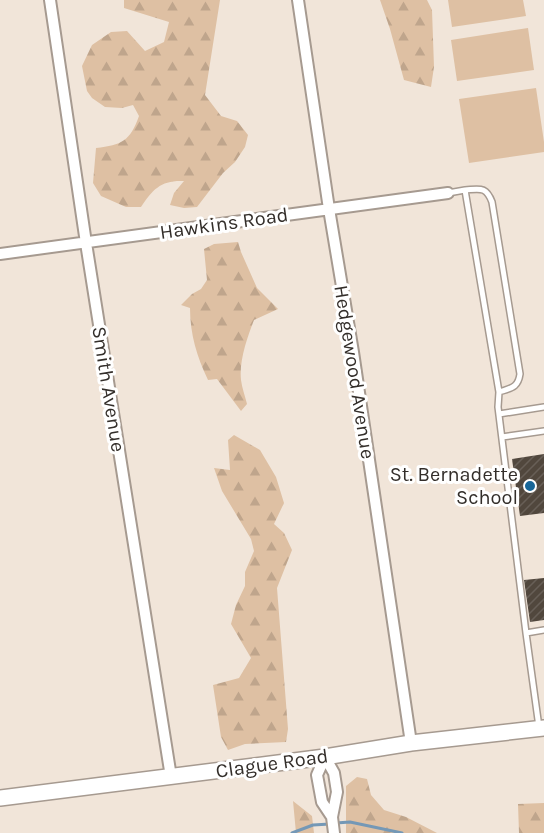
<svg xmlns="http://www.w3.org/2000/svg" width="544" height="833" viewBox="0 0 544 833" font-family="Karla,sans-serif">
	<defs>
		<pattern id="forest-firs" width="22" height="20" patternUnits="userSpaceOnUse" patternTransform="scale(1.5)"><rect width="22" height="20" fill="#dec0a3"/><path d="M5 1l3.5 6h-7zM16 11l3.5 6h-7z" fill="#bfa58c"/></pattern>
		<pattern id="building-hatch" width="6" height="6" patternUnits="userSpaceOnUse" patternTransform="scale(1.5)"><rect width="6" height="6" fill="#51473d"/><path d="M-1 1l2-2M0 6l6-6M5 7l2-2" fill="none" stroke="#685f57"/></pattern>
	</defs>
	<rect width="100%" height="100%" fill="#f1e5d9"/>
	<!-- forest -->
	<path fill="url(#forest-firs)" d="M124 0H220L205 95 221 116 237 121 248 135 245 147 235 162 223 173 197 207 184 208 170 205 174 193 184 181C161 180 153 189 141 207H126L101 196 93 183 96 148C122 145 130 141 139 116L133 105 122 108 105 107 92 98 87 91 82 66 92 45 111 32 127 31 145 51 164 42 169 22 124 8Z
		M380 0H427L432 10 434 67 431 87 404 80 390 29Z
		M238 242 241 252 257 288 278 309 254 320C247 338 239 361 241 380 242 388 245 396 247 404L241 411 217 379 208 380C197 357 190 334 190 308L181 305 192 294 201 289 207 280 204 249 214 244Z
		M234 435 260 450 276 477 284 503 274 524 284 533 292 550 277 588 288 729 286 742 245 744 228 750 221 737 213 685 239 678 251 658 231 624 236 605 245 586V572L254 551 251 539 222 491 214 468 230 470 228 440Z
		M357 777 367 779 371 795 384 810 406 817 437 833H346V786Z
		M293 801 312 816 314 833H296Z
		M544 803V833H519L518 804Z"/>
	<!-- green -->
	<path fill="#dec0a3" d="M448 0H523L526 16 452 27Z
		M528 28 534 70 457 81 451 40Z
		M536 88 544 142V152L469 163 459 99Z"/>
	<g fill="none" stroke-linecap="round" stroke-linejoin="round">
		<!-- stream -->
		<path stroke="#7498b6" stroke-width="3" d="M336 823 350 822 402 833
			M292 833 313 825 330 824"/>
	</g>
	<!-- building -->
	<path fill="url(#building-hatch)" d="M544 454V513L520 516 512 459Z
		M544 578V620L530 622 524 580Z"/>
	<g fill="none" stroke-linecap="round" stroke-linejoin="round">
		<defs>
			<path id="lane" d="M465 190C480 189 486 186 492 202L520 374C518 388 511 388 499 392
				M448 193 465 190 499 392 498 407 526 633 539 727
				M499 414 544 407
				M502 437 544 431
				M526 633 544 630"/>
			<path id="street" d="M50 0 86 243 171 777
				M298 0 329 209 353 352 411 743
				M0 254 448 193
				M325 757 334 773 337 792 332 817 334 833
				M325 757 317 775 322 802 332 817"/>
			<path id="secondary" d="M0 798 325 757 411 743 544 728"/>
		</defs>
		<!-- lane casing -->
		<use href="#lane" stroke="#a69a90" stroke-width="8"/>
		<!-- street casing -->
		<use href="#street" stroke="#a69a90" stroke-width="14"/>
		<!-- secondary casing -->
		<use href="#secondary" stroke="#a69a90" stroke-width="18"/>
		<!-- lane -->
		<use href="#lane" stroke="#fff" stroke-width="5"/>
		<!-- street -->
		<use href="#street" stroke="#fff" stroke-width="10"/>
		<!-- secondary -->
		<use href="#secondary" stroke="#fff" stroke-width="15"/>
	</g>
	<!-- markers -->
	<circle fill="#186698" stroke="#fff" stroke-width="2" cx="530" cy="486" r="6"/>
	<g text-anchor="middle" stroke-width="6" stroke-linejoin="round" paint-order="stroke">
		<!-- street labels -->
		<g font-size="20" fill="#332e2a" stroke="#fff">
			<text transform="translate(224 223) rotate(-8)" y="7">Hawkins Road</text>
			<text transform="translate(355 372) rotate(81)" y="7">Hedgewood Avenue</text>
			<text transform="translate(109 389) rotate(81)" y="7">Smith Avenue</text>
			<text transform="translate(272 763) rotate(-8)" y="7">Clague Road</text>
		</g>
		<!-- poi labels -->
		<g font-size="20" fill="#332e2a" stroke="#fff" text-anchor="end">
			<text x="518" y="481">St. Bernadette<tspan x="518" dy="23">School</tspan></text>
		</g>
	</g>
</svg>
